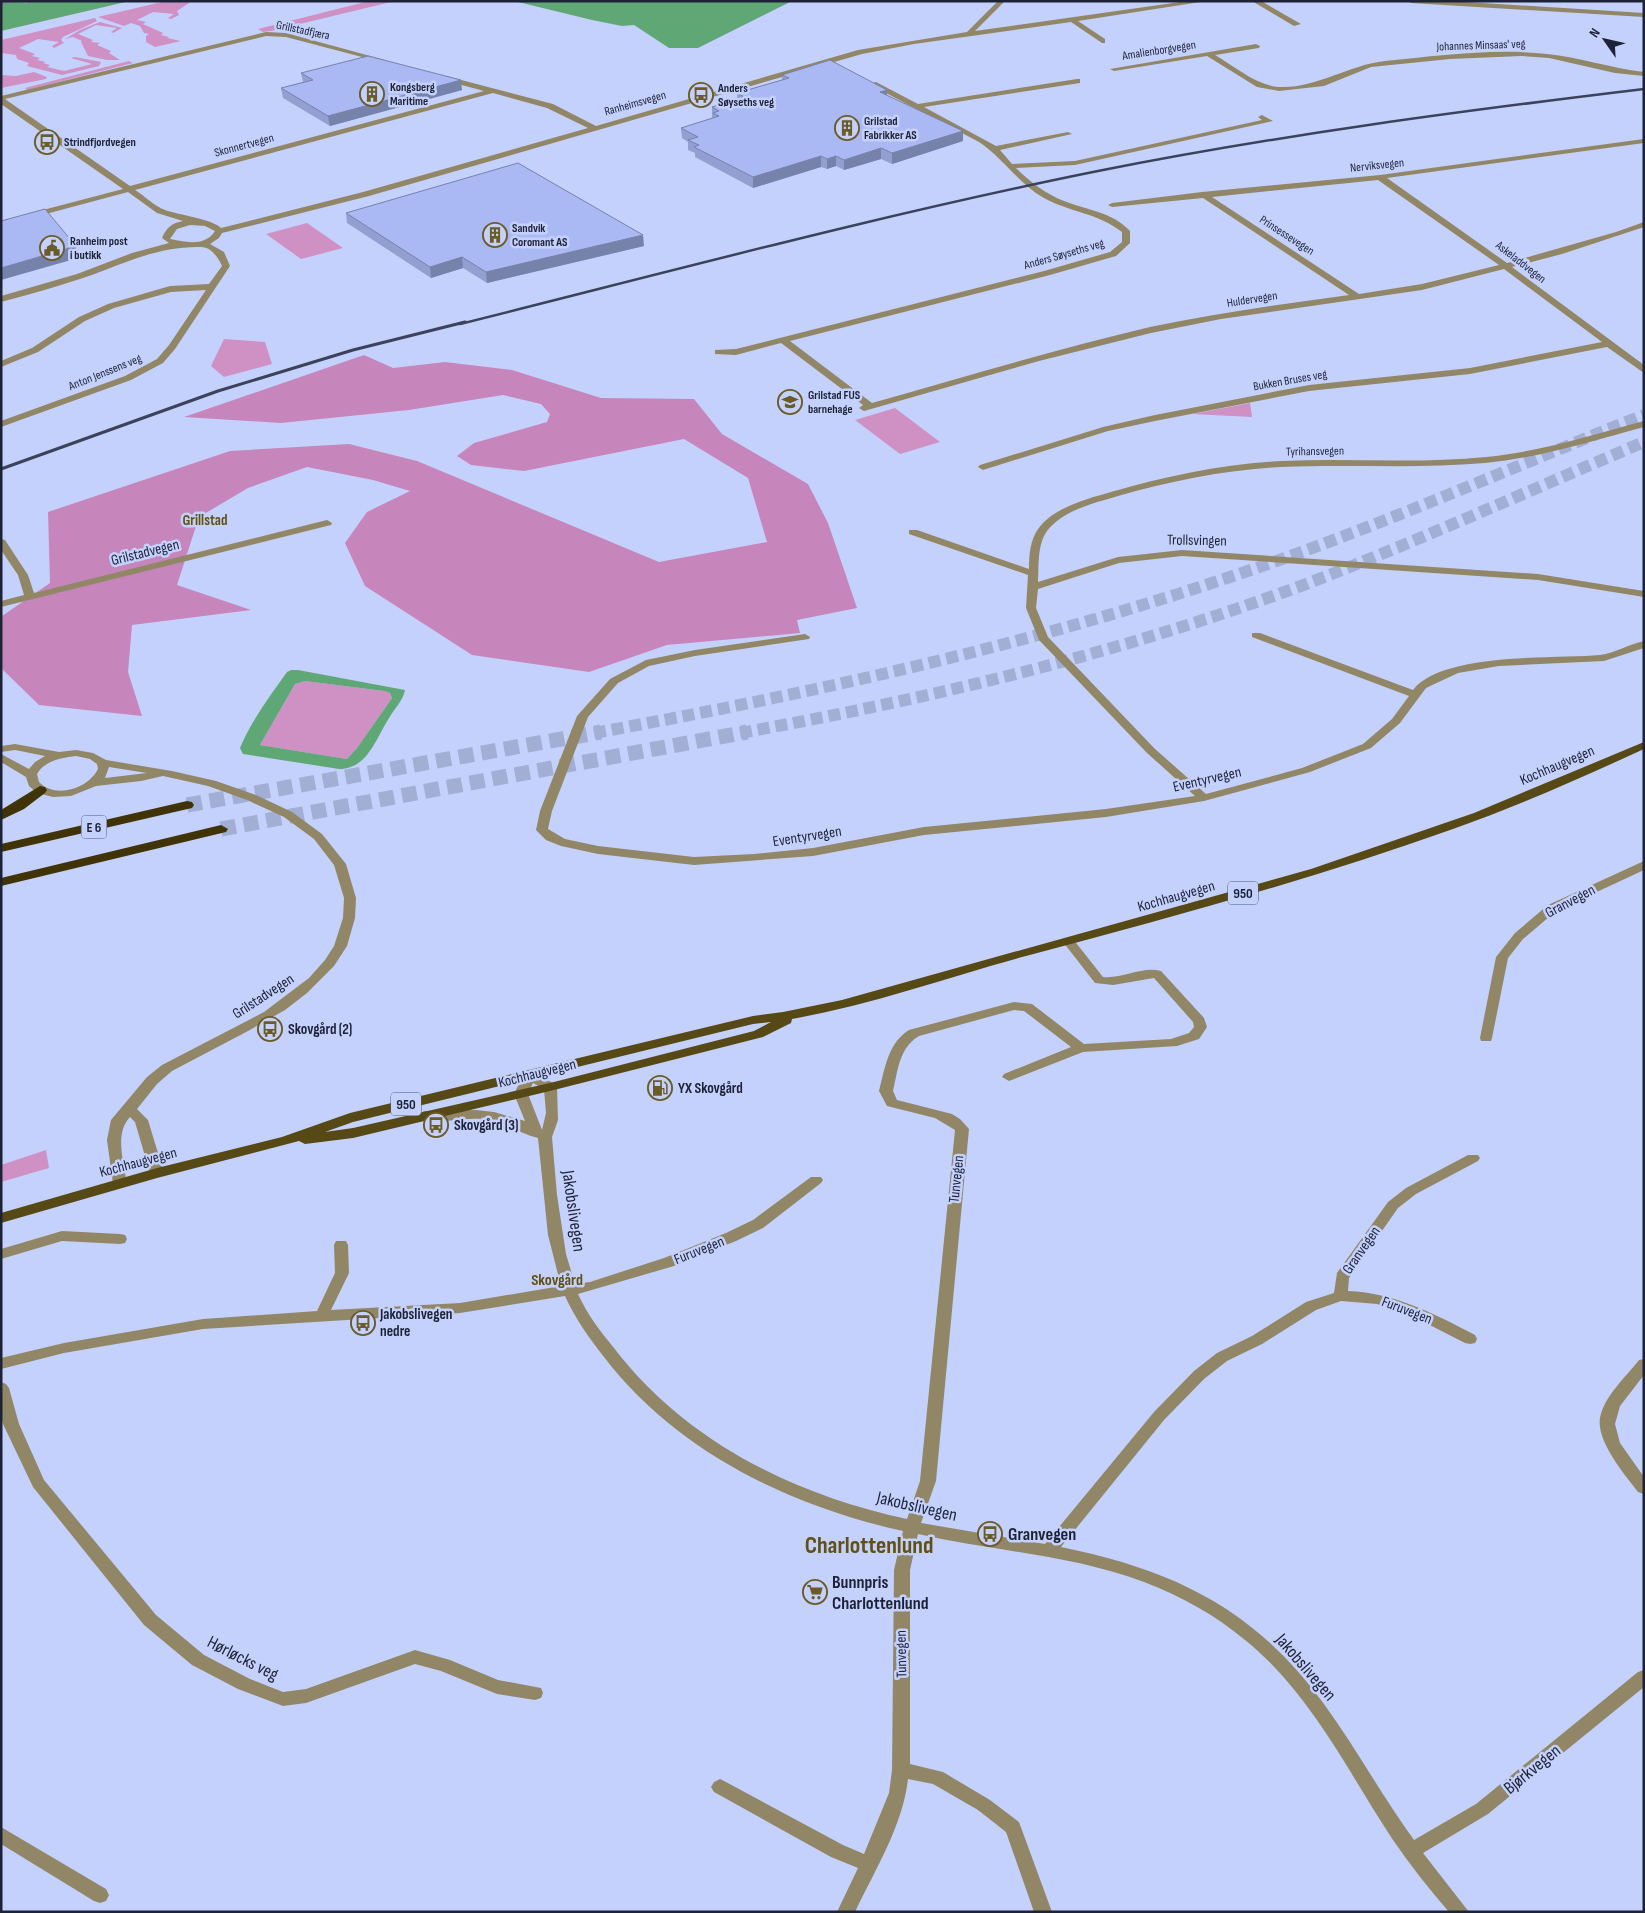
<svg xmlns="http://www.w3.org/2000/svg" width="1645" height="1913" viewBox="0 0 1645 1913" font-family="'Sofia Sans Condensed',sans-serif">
	<rect width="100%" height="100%" fill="#c5d1fd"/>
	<!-- green -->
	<path fill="#cf90c4" d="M166 1H192L177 11 179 15 171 19 168 18 174 14 153 12 137 20 146 22 143 24 163 33 161 35 169 37 167 38 181 41 155 47 146 42V36L149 34 144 33 140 26 131 23 124 26 98 17Z
		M369 1H395L271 31 263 32 258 29Z
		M95 18 97 21 63 37 61 40 64 43 54 48 52 46 59 42 38 39 19 48 35 54 32 56 40 58 37 60 46 62 43 63 50 65 47 67 64 71 92 64 71 58 75 57 101 62 99 66 62 75 27 66 29 63 17 59 16 55 1 53V40Z
		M100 22 122 28 113 33 111 32 117 28 96 25 78 34 93 40 91 42 100 43 97 45 111 51 109 53 120 60H107L88 56 81 42 82 41 73 37 65 39 80 30Z
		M129 61 133 63 27 90 25 88Z
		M34 72 47 77 46 79 1 88V75L16 76Z
		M307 223 343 248 301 259 266 234Z
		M224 339 265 342 272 364 224 377 211 366Z
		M1250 403 1252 417 1193 414Z
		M895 408 940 442 900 454 855 420Z
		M305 681 384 691 390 693 392 698 357 748 347 759 260 745 295 684Z
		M46 1150 49 1168 1 1182V1165Z"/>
	<!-- forest -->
	<path fill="#c686bb" d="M364 355 393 368 445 362 512 370 601 398 694 399 722 434 808 484 828 523 857 608 797 620 800 633 667 645 589 672 472 655 365 586 345 543 367 512 410 491 373 480 307 467 248 488 199 517 177 585 251 610 132 625 128 672 142 716 39 705 1 668 2 616 50 583 48 512 230 451 349 444 417 461 659 562 767 542 748 478 684 439 524 471 471 465 457 456 474 443 547 422 550 414 541 404 503 395 409 410 281 423 184 417Z"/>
	<!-- water -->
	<path fill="#5fa876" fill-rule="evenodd" d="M1 1H130L1 31Z
		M514 1H792L698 48H669L634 25 622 26 592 20Z
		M291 670H298L405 690C403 701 394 709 389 718 376 738 368 769 339 769L243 754 240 748C251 721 270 696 287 672ZM305 681 384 691 390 693 392 698 357 748 347 759 260 745 295 684Z"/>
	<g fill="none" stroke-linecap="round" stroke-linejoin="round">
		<!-- highway-tunnel-far1 -->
		<path stroke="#a3aed5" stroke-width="12" stroke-dasharray="12 6" stroke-linecap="butt" d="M594 733C808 694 1021 647 1227 578 1369 531 1505 470 1644 415
			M740 733C939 697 1138 649 1327 576 1433 534 1538 487 1644 442"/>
		<!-- highway-tunnel -->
		<path stroke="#a3aed5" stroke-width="15" stroke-dasharray="15 8" stroke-linecap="butt" d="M187 805 601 732
			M221 829 747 732"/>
		<!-- minor -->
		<path fill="#918767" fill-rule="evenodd" d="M998 1H1005L975 31 1187 1H1207L1078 21 1105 39V43H1102L1071 22 914 44 862 54 369 196 222 233 219 238 210 244 224 252 230 266 175 349 163 363 131 380 1 427V421L125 376 157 359 169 345 206 290 171 292 114 308 85 321 38 352 1 367V361L32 348 79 317 108 304 170 286 209 284 222 266C218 257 211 247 201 247 157 246 124 264 83 278 56 287 28 295 1 302V296L77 274 132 253 169 243 162 238C166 228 172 223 183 221L157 213 128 192 1 226V221L123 189 1 104V96L266 32 286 33 385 60 381 62 286 37 266 36 5 99 130 186 484 91 443 80V76H446L553 104 596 126 858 50 967 32ZM493 93 547 108 588 128 363 192 221 228C212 219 179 215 165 210 154 206 145 196 135 190ZM190 225 205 226 215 231C205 247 185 242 170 239L177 229Z
			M1252 1H1261L1301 24 1294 26Z
			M1408 1H1450L1644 13V17L1411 3Z
			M1256 44 1260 46 1259 48 1215 55C1234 66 1256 85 1278 87 1316 89 1348 65 1385 61 1438 56 1494 48 1547 54 1579 57 1610 68 1644 72V76L1615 73 1549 58 1522 56 1450 59 1371 67 1324 86 1279 91 1257 87 1207 56 1114 71 1110 69Z
			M1077 79H1080V83L924 107 996 146 1068 132 1072 134 1000 150 1012 164 1075 161 1262 120 1258 117 1262 115 1273 121 1075 165 1016 168C1030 182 1046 194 1064 201 1086 210 1113 212 1130 231V243L1116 256 1050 275 790 341 872 403C964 377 1057 349 1150 327 1216 313 1283 304 1349 295L1203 198 1112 207 1108 205 1112 203 1202 192 1380 175 1644 139V143L1387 178 1507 263 1616 232 1644 222V227L1562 254 1512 267 1644 365V373L1607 347 1470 374 1309 391 1155 421 1108 431 983 470 978 467 980 465 1103 427 1155 415 1309 385 1470 368 1602 342 1504 269 1422 290 1221 319 1151 333 1039 361 864 411 859 408 863 405 781 343 736 355 715 354V350L736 349 1044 271 1110 252 1122 242V232C1098 213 1069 212 1044 198 1018 183 1003 158 979 142L869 84 876 82 918 104ZM1378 180 1499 265 1422 284 1359 294 1212 197Z
			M1644 421V427C1592 441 1539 458 1485 463 1417 469 1349 464 1281 467 1225 470 1171 481 1118 496 1095 503 1063 510 1047 531 1037 545 1039 566 1038 582L1118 557 1182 550 1538 574 1644 591V597L1538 580 1182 556 1119 563 1038 589 1036 608 1048 637 1155 749 1206 794 1302 768 1363 744 1392 719 1409 696 1252 637V633H1260L1413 690C1442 652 1556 659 1600 655 1615 653 1629 644 1644 641V648L1604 661 1499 666 1458 673 1426 688 1400 723 1371 748 1310 772 1204 801 1106 817 924 835 813 856 694 865 598 854 561 846 546 840 536 830 540 811 577 716 610 679 646 660 695 650 805 634 810 637 809 639 695 656 649 666 618 683 588 717 552 811 548 829 565 839 598 846 694 857 754 854 813 848 924 827 1106 809 1195 796 1147 753 1039 640 1026 608 1028 575 909 534V530H917L1029 569C1029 555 1030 541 1038 529 1054 507 1087 499 1111 492 1167 476 1223 464 1282 461 1350 458 1418 464 1486 457 1540 452 1591 435 1644 421Z
			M327 520 332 523 331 525 1 607V601L24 595 18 575 1 550V539L5 540 28 575 34 593Z
			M15 744 59 752 76 750 93 753 106 760 172 771 216 781 256 795 292 812 322 834 346 864 356 898 355 918 347 946 334 966 307 993 285 1010 248 1031 172 1071 157 1084 137 1109 148 1120 164 1173 162 1176H152L150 1173 135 1122 130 1117C114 1134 124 1162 127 1184L125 1187H115L113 1184 107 1140 111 1120 147 1077 162 1065 264 1012 309 978 325 960 334 946 343 918 344 898 334 865 314 839 284 817 247 800 208 786 163 776 141 781 96 786 71 796 53 797 37 793 29 786 26 777 1 762V754L29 769 35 762 45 756 15 750 1 752V746ZM76 756 90 759 97 764 98 769C88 789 55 799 39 782L37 774C45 760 62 758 76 756ZM109 767 147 773 105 778Z
			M1644 861V870L1556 911 1523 939 1508 958 1492 1038 1491 1041H1481L1480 1038 1496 957 1515 933 1548 905Z
			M1069 938 1073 939 1103 977C1123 979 1142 966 1161 971L1204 1018 1207 1027 1199 1039 1177 1046 1083 1052 1009 1081 1002 1077 1004 1074 1071 1047 1024 1011 1014 1010 919 1036C899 1048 898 1070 893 1091L897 1100 952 1114 960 1119 969 1129 936 1481 921 1523 1045 1544 1154 1412 1194 1371 1217 1353 1252 1336 1306 1302 1334 1293 1337 1273 1388 1202 1406 1188 1468 1155H1478L1480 1158 1478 1161 1416 1194 1398 1208 1349 1278 1348 1291C1395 1293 1435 1314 1475 1335L1477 1339 1475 1343 1470 1344 1465 1343 1418 1319 1377 1304 1341 1301 1316 1310 1262 1344 1227 1361 1204 1379 1164 1420 1061 1547C1174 1570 1255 1609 1324 1704 1356 1748 1382 1796 1414 1840L1476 1804 1638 1672 1644 1670V1687L1488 1814 1423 1853 1469 1912H1449C1429 1889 1410 1865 1393 1840 1348 1772 1310 1692 1245 1640 1215 1615 1181 1596 1144 1582 1072 1555 993 1551 918 1534L910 1570V1764L943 1772 990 1800 1019 1822 1052 1912H1034L1006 1832 978 1810 933 1784 908 1779C903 1825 875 1870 855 1912H837L858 1868 831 1857 714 1792 711 1787 714 1782 720 1779 726 1782 843 1845 864 1854 889 1793 892 1770 894 1570 903 1531C789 1506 676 1451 604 1357 589 1338 575 1318 565 1296L460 1313 203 1329 64 1353 1 1369V1358L64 1343 203 1319 317 1311 335 1273 334 1245 336 1241H346L348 1245 349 1273 331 1310 460 1303 561 1286 548 1235 538 1138C519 1133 504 1122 482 1119 461 1117 440 1125 419 1119L417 1116 424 1111 476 1110 494 1112 525 1121 514 1094 525 1072 530 1071 555 1084 557 1087 558 1120 552 1137 557 1195 566 1254 575 1284 590 1282 664 1258 726 1233 753 1220 811 1177H821L823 1180 821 1183 763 1228 736 1241 674 1266 578 1294C587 1314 600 1331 614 1348 685 1441 794 1495 907 1519L920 1481 955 1130 935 1118 887 1106 879 1091C885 1068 888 1043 909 1030L1014 1002 1032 1004 1084 1044 1171 1039 1189 1033 1194 1027 1193 1022 1154 978 1113 985 1095 983 1063 942ZM533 1083 544 1089 546 1113 542 1130 528 1094Z
			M62 1231 120 1234 125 1235 127 1239 125 1243 120 1244 62 1241 1 1259V1249Z
			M1644 1359V1375L1620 1406 1615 1424 1620 1443 1644 1477V1494L1638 1492C1625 1475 1596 1441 1600 1418 1604 1396 1626 1377 1639 1360Z
			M1 1382 6 1384 9 1388 19 1424 44 1480 156 1615 204 1655 250 1679 283 1692 306 1689 415 1650 450 1660 498 1680 541 1688 543 1693 541 1698 535 1700 497 1694 441 1671 415 1664 306 1703 283 1706 238 1689 192 1665 144 1625 33 1487 3 1424 1 1416Z
			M1 1827 106 1889 109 1895 106 1901 100 1903 94 1901 1 1844Z"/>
		<!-- major -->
		<path fill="#574915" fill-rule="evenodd" d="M1644 742V749C1581 778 1518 806 1453 829 1313 879 1170 918 1026 956 948 977 871 1005 792 1019L791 1023 763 1037 550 1091 353 1138 305 1144 299 1141 157 1178 1 1223V1213L157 1168 282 1137 350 1113 753 1016 783 1012 842 1000 1311 869 1474 813ZM771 1022 754 1031 550 1083 353 1128 325 1132 353 1122 753 1024Z"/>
		<!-- highway -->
		<path fill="#403305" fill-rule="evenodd" d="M40 786 45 787 47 790 45 793 24 809 1 820V810Z
			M187 801 192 802 194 805 192 808 1 852V844Z
			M221 825 228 829 226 832 1 886V878Z"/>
		<!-- rail-far1 -->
		<path stroke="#3b425a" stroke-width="2.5" d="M460 324C672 271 884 214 1098 171 1279 135 1461 111 1644 89"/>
		<!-- rail -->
		<path stroke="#3b425a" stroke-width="3" d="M1 469 218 391 353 350 465 322"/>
	</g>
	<!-- wall -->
	<path fill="#929fd1" d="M20 1H36L27 4Z
		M301 73 462 90 330 126 283 98 281 88 303 82Z
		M782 75 887 90V95L963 141 892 164 881 159 844 170 836 166 827 169 821 167 753 188 695 157V153L688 150V142L682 138 681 128 713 118 712 117V107L737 99V93L782 80Z
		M346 213 644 246 487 283 463 268 431 278 347 223Z"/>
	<!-- shaded-wall -->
	<path fill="#7782aa" d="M1 1H19L1 5Z
		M27 1H36L27 4Z
		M461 80 462 90 330 126 328 116Z
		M887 90V100L880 92Z
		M963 131V141L892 164V153Z
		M881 148V159L844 170V160Z
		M821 156V167L753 188V177Z
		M836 156V166L827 169V159Z
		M643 235 644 246 487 283 486 272Z
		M76 246 78 258 1 280V268Z
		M462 257 463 268 431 278 430 267Z"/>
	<!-- building -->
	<path fill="#aab9f3" stroke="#7782aa" d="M368 56 461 80 328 116 281 88 313 80 301 73Z
		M830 60 887 90 880 92 963 131 892 153 881 148 844 160 836 156 827 159 821 156 753 177 694 147 699 145 688 140 698 137 681 128 719 116 713 113 719 111 712 107 744 97 737 93 789 78 782 75Z
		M518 163 643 235 486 272 462 257 430 267 346 213Z
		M45 209 76 246 1 268V221Z"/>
	<!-- icons -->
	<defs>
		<symbol id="building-ring" viewBox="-11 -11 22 22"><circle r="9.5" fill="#c5d1fd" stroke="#6a5b28" stroke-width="1.5"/><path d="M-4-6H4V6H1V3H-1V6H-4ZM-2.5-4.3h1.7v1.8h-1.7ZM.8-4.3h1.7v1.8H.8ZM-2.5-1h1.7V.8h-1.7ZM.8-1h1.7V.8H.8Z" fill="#6a5b28"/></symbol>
		<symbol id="bus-ring" viewBox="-11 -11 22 22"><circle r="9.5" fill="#c5d1fd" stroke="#6a5b28" stroke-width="1.5"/><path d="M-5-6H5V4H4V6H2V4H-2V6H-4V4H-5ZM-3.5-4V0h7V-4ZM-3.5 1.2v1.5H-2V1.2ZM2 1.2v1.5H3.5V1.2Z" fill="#6a5b28"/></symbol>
		<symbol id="civic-ring" viewBox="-11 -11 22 22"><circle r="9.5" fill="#c5d1fd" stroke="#6a5b28" stroke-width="1.5"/><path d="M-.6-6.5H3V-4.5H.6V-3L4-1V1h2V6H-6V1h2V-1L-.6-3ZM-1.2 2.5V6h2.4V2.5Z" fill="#6a5b28"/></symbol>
		<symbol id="school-ring" viewBox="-11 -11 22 22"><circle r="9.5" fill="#c5d1fd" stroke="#6a5b28" stroke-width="1.5"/><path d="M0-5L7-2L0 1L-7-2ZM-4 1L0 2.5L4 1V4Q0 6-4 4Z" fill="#6a5b28"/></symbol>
		<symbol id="fuel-ring" viewBox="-11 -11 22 22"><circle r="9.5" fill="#c5d1fd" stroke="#6a5b28" stroke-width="1.5"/><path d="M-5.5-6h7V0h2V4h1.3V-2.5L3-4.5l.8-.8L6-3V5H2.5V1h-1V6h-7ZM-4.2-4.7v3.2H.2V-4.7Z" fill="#6a5b28"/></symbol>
		<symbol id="supermarket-ring" viewBox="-11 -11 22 22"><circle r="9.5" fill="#c5d1fd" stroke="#6a5b28" stroke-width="1.5"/><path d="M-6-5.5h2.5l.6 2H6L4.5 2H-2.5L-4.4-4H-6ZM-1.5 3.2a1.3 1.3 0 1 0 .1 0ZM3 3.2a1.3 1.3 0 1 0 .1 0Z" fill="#6a5b28"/></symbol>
	</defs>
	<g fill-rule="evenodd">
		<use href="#building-ring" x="358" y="80" width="28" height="28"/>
		<use href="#bus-ring" x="687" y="81" width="28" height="28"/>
		<use href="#building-ring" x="833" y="114" width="28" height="28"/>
		<use href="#bus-ring" x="33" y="128" width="28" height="28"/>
		<use href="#building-ring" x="481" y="221" width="28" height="28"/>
		<use href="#civic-ring" x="38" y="234" width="28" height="28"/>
		<use href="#school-ring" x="776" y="388" width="28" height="28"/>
		<use href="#bus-ring" x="256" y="1015" width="28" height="28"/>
		<use href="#fuel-ring" x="646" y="1074" width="28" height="28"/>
		<use href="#bus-ring" x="422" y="1111" width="28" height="28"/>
		<use href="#bus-ring" x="349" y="1309" width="28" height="28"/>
		<use href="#bus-ring" x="976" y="1520" width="28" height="28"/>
		<use href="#supermarket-ring" x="801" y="1578" width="28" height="28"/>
	</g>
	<g text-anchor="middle" stroke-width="5" stroke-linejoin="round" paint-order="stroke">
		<!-- far-street labels -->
		<g font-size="12" fill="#1d2236" stroke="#c5d1fd">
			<text transform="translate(303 30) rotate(12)" y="4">Grillstadfjæra</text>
			<text transform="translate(1481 45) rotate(-2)" y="4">Johannes Minsaas' veg</text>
			<text transform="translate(1159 50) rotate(-9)" y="4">Amalienborgvegen</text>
			<text transform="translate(635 103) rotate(-16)" y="4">Ranheimsvegen</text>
			<text transform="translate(244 145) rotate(-15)" y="4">Skonnertvegen</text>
			<text transform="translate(1377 165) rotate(-6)" y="4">Nerviksvegen</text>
			<text transform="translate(1287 235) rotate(33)" y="4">Prinsessevegen</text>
			<text transform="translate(1064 254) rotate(-16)" y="4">Anders Søyseths veg</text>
			<text transform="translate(1521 262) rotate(38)" y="4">Askeladdvegen</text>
			<text transform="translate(1252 299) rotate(-9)" y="4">Huldervegen</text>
			<text transform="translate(105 372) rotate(-22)" y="4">Anton Jenssens veg</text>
			<text transform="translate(1290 380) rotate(-10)" y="4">Bukken Bruses veg</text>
			<text transform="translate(1315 451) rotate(-1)" y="4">Tyrihansvegen</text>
		</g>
		<!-- far-poi labels -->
		<g font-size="12" font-weight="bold" fill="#1d2236" stroke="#c5d1fd" text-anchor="start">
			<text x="390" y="91">Kongsberg<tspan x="390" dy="14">Maritime</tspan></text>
			<text x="718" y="92">Anders<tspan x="718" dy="14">Søyseths veg</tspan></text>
			<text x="864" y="125">Grilstad<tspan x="864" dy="14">Fabrikker AS</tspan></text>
			<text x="64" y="146">Strindfjordvegen</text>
			<text x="512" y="232">Sandvik<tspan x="512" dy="14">Coromant AS</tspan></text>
			<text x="70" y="245">Ranheim post<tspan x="70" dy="14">i butikk</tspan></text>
			<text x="808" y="399">Grilstad FUS<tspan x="808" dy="14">barnehage</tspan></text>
		</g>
		<!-- shield labels -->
		<g fill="#c5d1fd" stroke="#4f5672" stroke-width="1">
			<rect x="81.5" y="815.5" width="25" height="23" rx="4"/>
			<rect x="1228" y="881.5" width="30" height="23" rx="4"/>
			<rect x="391" y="1092.5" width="30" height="23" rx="4"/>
		</g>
		<g font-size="14" font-weight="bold" fill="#1d2236">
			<text x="94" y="832">E 6</text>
			<text x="1243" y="898">950</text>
			<text x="406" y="1109">950</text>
		</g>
		<!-- far-quarter labels -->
		<g font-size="15" font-weight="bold" fill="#615013" stroke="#c5d1fd">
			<text x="205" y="525">Grillstad</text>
		</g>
		<!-- street labels -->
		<g font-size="15" fill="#1d2236" stroke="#c5d1fd">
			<text transform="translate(1197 540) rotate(1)" y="5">Trollsvingen</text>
			<text transform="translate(145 552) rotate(-14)" y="5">Grilstadvegen</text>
			<text transform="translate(1557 765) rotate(-23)" y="5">Kochhaugvegen</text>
			<text transform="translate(1207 779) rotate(-13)" y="5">Eventyrvegen</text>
			<text transform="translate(807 836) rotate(-9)" y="5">Eventyrvegen</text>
			<text transform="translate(1176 896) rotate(-16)" y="5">Kochhaugvegen</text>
			<text transform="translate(1570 901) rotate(-28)" y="5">Granvegen</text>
			<text transform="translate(263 996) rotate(-33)" y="5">Grilstadvegen</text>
			<text transform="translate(537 1073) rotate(-14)" y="5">Kochhaugvegen</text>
			<text transform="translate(138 1162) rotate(-15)" y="5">Kochhaugvegen</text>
			<text transform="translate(956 1179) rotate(-84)" y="5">Tunvegen</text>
			<text transform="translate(699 1250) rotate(-22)" y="5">Furuvegen</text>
			<text transform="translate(1361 1250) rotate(-55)" y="5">Granvegen</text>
			<text transform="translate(1407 1310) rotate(21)" y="5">Furuvegen</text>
			<text transform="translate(901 1654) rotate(-91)" y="5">Tunvegen</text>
		</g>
		<!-- poi labels -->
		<g font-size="15" font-weight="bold" fill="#1d2236" stroke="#c5d1fd" text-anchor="start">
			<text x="288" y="1034">Skovgård (2)</text>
			<text x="678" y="1093">YX Skovgård</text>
			<text x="454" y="1130">Skovgård (3)</text>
			<text x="380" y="1319">Jakobslivegen<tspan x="380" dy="17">nedre</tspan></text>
		</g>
		<!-- neighbourhood labels -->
		<g font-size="16" font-weight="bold" fill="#615013" stroke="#c5d1fd">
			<text x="557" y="1285">Skovgård</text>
		</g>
		<!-- near-street labels -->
		<g font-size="18" fill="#1d2236" stroke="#c5d1fd">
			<text transform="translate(574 1211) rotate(82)" y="6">Jakobslivegen</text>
			<text transform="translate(917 1506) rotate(13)" y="6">Jakobslivegen</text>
			<text transform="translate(243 1658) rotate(27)" y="6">Hørløcks veg</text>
			<text transform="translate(1306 1667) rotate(49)" y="6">Jakobslivegen</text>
			<text transform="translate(1532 1769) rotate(-39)" y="6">Bjørkvegen</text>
		</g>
		<!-- near-poi labels -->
		<g font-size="18" font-weight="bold" fill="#1d2236" stroke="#c5d1fd" text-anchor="start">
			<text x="1008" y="1540">Granvegen</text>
			<text x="832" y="1588">Bunnpris<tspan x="832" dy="21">Charlottenlund</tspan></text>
		</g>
		<!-- near-district labels -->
		<g font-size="24" font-weight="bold" fill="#615013" stroke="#c5d1fd">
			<text x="869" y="1553">Charlottenlund</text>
		</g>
	</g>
	<!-- border -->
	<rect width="1645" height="1913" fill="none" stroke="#1d2236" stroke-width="5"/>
	<!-- north arrow -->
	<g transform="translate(1605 40) rotate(304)" stroke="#c5d1fd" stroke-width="4" paint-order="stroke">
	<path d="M0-4L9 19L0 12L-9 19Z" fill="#1d2236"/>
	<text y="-8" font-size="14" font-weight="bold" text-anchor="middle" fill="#1d2236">N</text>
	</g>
</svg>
